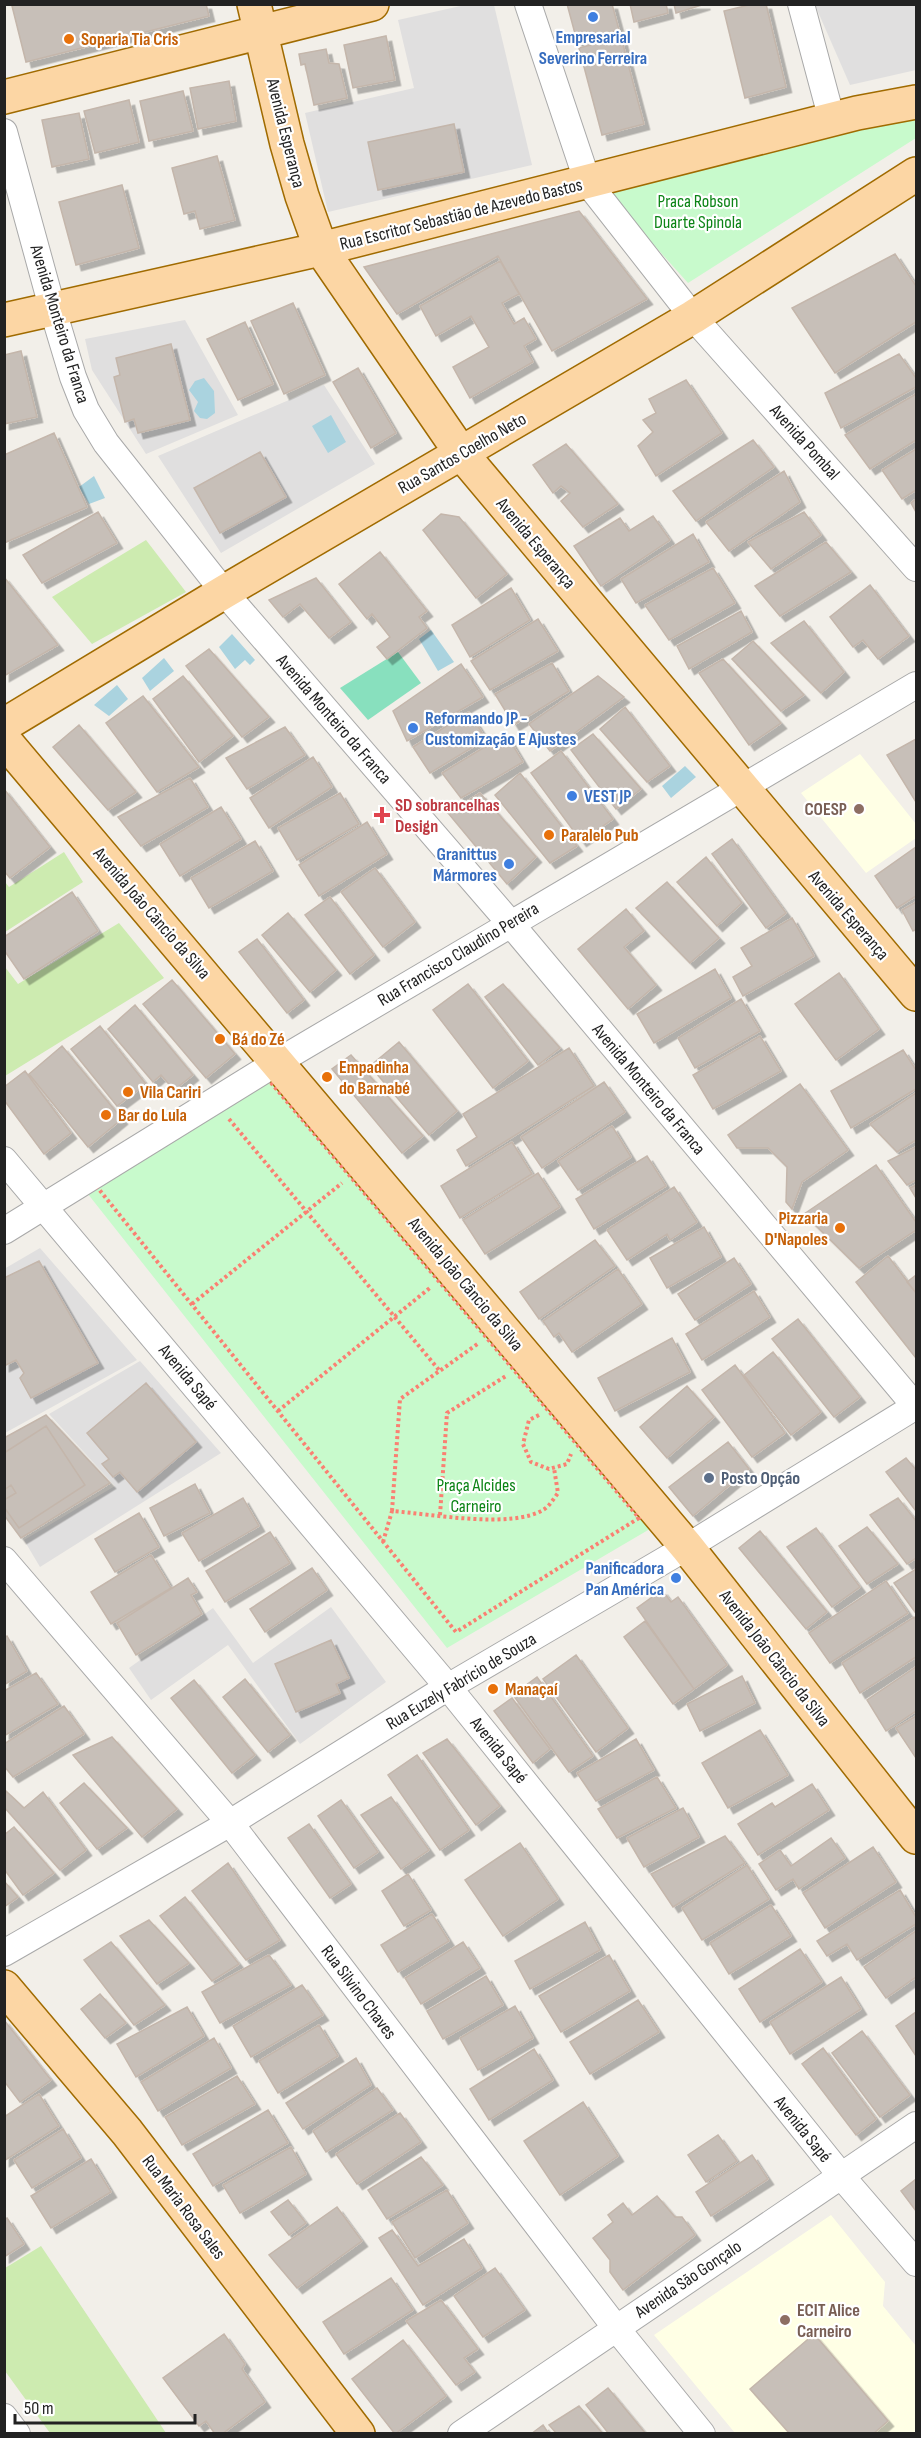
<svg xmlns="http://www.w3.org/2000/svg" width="921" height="2438" viewBox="0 0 921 2438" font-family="'Sofia Sans Condensed',sans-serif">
	<defs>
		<filter id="shadow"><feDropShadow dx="5.5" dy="5.5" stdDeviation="0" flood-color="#0004"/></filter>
	</defs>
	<rect width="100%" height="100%" fill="#f2efe9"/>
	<!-- residential -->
	<path fill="#e0dfdf" d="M465 5H494L532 165 328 212 305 113 414 88 398 20Z
		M815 5H916V70L850 85Z
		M185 320 238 415 146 454 92 370 85 339Z
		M324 385 375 464 221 553 158 456Z
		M40 1248 137 1360 5 1433 4 1269Z
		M140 1361 221 1453 40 1567 24 1540 115 1486 49 1414Z
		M331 1607 386 1682 300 1744 228 1645 151 1700 129 1668 213 1608 253 1663Z"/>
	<!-- education -->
	<path fill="#ffffe5" d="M860 754 916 824V838L866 873 801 793Z
		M831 2215 885 2282 883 2306 916 2346V2433H735L654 2335Z"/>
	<!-- grass -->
	<path fill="#cdebb0" d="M146 540 186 592 92 644 52 597Z
		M64 852 83 882 5 932V882L9 887Z
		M119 923 164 978 5 1076V967L18 984Z
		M41 2246 166 2433H50L5 2371V2268Z"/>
	<!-- park -->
	<path fill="#c8facc" d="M916 110V138L688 283 592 176Z
		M267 1068 655 1526 447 1648 80 1184Z"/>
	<!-- pitch -->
	<path fill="#88e0be" d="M398 652 421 683 368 720 340 688Z"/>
	<!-- water -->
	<path fill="#aad3df" d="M204 378 214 391 215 413 207 419 200 418 194 411 198 402 189 390 195 381Z
		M331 415 346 442 328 453 312 426Z
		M94 476 105 498 89 504 79 487Z
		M431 630 454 662 438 671 419 639Z
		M232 634 255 660 250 665 245 660 235 669 219 647Z
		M164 658 174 671 150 691 142 678Z
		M117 685 128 699 109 716 94 705Z
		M685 766 696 777 671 798 662 786Z"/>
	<!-- building -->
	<path fill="#c7bfb8" stroke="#c4b6ab" stroke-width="1.5" filter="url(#shadow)" d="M18 4H206L209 16 26 62 12 6Z
		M567 4H612L619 30 577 41Z
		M630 4H666L668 13 634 22Z
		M674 4H705L676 13Z
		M753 4H766L786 87 745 98 724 11Z
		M386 36 395 80 353 88 344 45Z
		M621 37 644 124 602 135 579 48Z
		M326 49 329 63 339 64 347 98 314 105 305 64 301 65 299 54Z
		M229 81 236 121 198 129 190 88Z
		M183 91 193 131 149 141 140 101Z
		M129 100 139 142 95 153 84 111Z
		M79 113 89 159 52 167 42 120Z
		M454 124 464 172 378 190 368 142Z
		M217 156 235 220 200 229 195 211 184 214 172 168Z
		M122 185 139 248 76 265 59 202Z
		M579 211 647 299 552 351 498 256 397 314 364 267Z
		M895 254 916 286V322L835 373 792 308Z
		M500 261 519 294 502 303 514 324 524 318 536 339 524 346 533 362 470 398 453 367 489 347 471 316 436 336 420 306Z
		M293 303 325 375 284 394 251 321Z
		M245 322 273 384 238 400 207 339Z
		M171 344 190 420 138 433 134 419 125 422 114 377 120 375 116 358Z
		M21 351 37 417 4 424V355Z
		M899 354 916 378V387L841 428 825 393Z
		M358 368 396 433 371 448 333 382Z
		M686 380 722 433 656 476 638 446 653 432 643 420 656 413 649 399Z
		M916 394V440L870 469 845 435Z
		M54 433 87 507 4 543V455Z
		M753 440 774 467 696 521 673 491Z
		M566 444 618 504 583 527 561 501 570 493 561 486 553 493 533 465Z
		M916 449V490L902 499 882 470Z
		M260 452 286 497 220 533 194 488Z
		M784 471 800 502 729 551 706 522Z
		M916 499V512L911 503Z
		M98 512 117 543 42 583 23 555Z
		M804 512 821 535 771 569 748 542Z
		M441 514 459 517 507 574 476 598 423 530Z
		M653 516 670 540 601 586 574 546 620 518 629 531Z
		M693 534 709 562 636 603 621 579Z
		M826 542 851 572 780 616 755 586Z
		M380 552 427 611 419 617 427 628 387 659 377 647 390 637 372 614 367 619 339 584Z
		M713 568 735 603 669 640 645 605Z
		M4 577 58 645 4 676Z
		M316 578 351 622 329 638 300 604 283 617 269 600Z
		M870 585 909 636 878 659 863 640 853 647 830 617Z
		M511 588 530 620 470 657 452 625Z
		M741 611 752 632 689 669 677 646Z
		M538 619 558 651 490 690 471 661Z
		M804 621 844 672 821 693 771 643Z
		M753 641 804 695 781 711 732 659Z
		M209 649 269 717 242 737 186 666Z
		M723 659 781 723 749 745 699 673Z
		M552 663 569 691 514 725 495 694Z
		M461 664 483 697 407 741 393 711Z
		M183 676 233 736 199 762 153 699Z
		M598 676 624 697 550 751 529 724Z
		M143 696 199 767 157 792 106 723Z
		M625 707 670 766 647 782 600 729Z
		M469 712 486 739 430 773 413 747Z
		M79 725 136 792 108 810 53 747Z
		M285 727 305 755 247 789 226 758Z
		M506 734 523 762 461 798 442 773Z
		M593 734 641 789 616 809 571 750Z
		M916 739V802L887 755Z
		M561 751 613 819 581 841 531 773Z
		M313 757 332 787 269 828 250 798Z
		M520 773 577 846 550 863 495 795Z
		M190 778 208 807 141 846 118 817Z
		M4 789 50 847 10 878 4 871Z
		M340 793 359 824 297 860 278 828Z
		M480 793 536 857 507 884 448 813Z
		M221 807 241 839 180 876 160 844Z
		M367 822 387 854 319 896 299 865Z
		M732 839 786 913 766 928 712 854Z
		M255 841 273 871 209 908 191 878Z
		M916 847V896L897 908 875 876Z
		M706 857 742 903 717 926 677 882Z
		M375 868 415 922 383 947 341 892Z
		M667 882 719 938 690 963 636 908Z
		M72 892 98 931 24 979 4 950V937Z
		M330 897 374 955 350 974 305 915Z
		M916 902V929L913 931 902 910Z
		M626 909 644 931 624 947 656 985 628 1009 578 949Z
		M288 913 336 970 310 992 262 935Z
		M792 918 814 956 743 996 733 977 752 966 741 948Z
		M257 939 304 1000 287 1013 239 952Z
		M715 969 731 998 654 1043 637 1014Z
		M839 973 879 1029 836 1060 795 1004Z
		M172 980 235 1054 206 1078 143 1004Z
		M468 984 528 1061 493 1088 433 1010Z
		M503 984 560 1048 538 1065 485 997Z
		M741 999 760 1031 695 1068 678 1038Z
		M135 1005 193 1075 174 1090 161 1075 153 1082 108 1029Z
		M100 1026 146 1084 117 1106 71 1049Z
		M760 1036 781 1071 713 1109 693 1075Z
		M399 1042 457 1111 429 1135 370 1066Z
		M62 1046 122 1119 88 1147 29 1074Z
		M569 1048 594 1086 466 1166 457 1150 477 1137 463 1114Z
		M903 1050 916 1070V1089L851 1128 831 1091Z
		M351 1055 423 1136 402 1153 332 1069Z
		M25 1071 71 1133 44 1154 4 1100V1087Z
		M604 1082 625 1112 542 1168 521 1137Z
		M800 1084 848 1150 802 1182 792 1209 786 1202 787 1167 768 1148H737L728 1135Z
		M916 1093V1140L897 1152 870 1124Z
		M612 1126 631 1157 578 1190 558 1161Z
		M512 1142 532 1174 460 1218 441 1186Z
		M916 1147V1180L907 1185 888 1161Z
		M647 1156 666 1186 594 1229 576 1199Z
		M876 1165 916 1222V1230L859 1268 804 1214Z
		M538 1173 560 1207 485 1254 463 1220Z
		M916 1185V1198L910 1188Z
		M674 1187 697 1222 670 1240 667 1234 627 1260 607 1230Z
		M704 1227 721 1257 667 1288 650 1258Z
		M595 1240 615 1266 539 1319 520 1292Z
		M888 1256 916 1293V1358L856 1282Z
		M734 1258 751 1284 695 1320 678 1294Z
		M39 1261 98 1363 31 1398 20 1378 24 1373 16 1360 4 1366V1278Z
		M618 1269 642 1304 572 1352 559 1333 554 1337 543 1321Z
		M916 1275V1293L907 1282Z
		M754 1291 770 1317 702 1360 686 1334Z
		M798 1319 860 1397 834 1417 772 1339Z
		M672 1338 690 1372 615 1411 598 1378Z
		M773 1352 821 1412 791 1435 744 1375Z
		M735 1365 785 1433 752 1457 702 1390Z
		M146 1383 196 1442 137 1492 120 1472 113 1477 102 1464 109 1459 87 1433Z
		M687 1386 714 1417 667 1458 640 1427Z
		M46 1415 110 1483 21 1538 4 1515V1438Z
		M46 1426 85 1485 19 1528 4 1507V1500L16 1493 11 1485 4 1490V1453Z
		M728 1442 749 1469 693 1516 669 1487Z
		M906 1458 916 1470V1511L886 1472Z
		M195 1484 210 1513 164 1536 150 1508Z
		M243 1498 259 1526 199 1561 182 1533Z
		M898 1498 916 1521V1558L907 1564 870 1515Z
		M139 1513 159 1547 115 1572 95 1539Z
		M867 1527 898 1564 867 1584 839 1546Z
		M816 1528 860 1587 832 1607 787 1547Z
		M760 1531 827 1612 806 1629 739 1548Z
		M270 1532 290 1563 225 1602 206 1571Z
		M151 1555 171 1588 111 1624 91 1592Z
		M312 1568 327 1590 265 1632 250 1609Z
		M916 1569V1611L915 1612 894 1583Z
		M188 1578 197 1592 191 1595 202 1614 136 1655 117 1623Z
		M886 1581 908 1613 830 1663 809 1633Z
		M662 1590 671 1602 678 1597 727 1665 694 1689 637 1608Z
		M914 1617 916 1621V1657L860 1693 842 1663Z
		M645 1621 694 1689 673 1704 624 1637Z
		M7 1636 27 1671 4 1685V1638Z
		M331 1640 349 1678 336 1684 340 1693 296 1712 275 1664Z
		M576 1655 628 1728 596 1752 543 1679Z
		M916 1667V1711L886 1731 867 1700Z
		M36 1673 58 1704 4 1736V1691Z
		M742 1676 755 1703 700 1731 687 1704Z
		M537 1677 593 1756 569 1772 513 1695Z
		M245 1679 290 1735 268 1752 223 1697Z
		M194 1680 255 1755 232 1773 171 1698Z
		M512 1698 550 1749 533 1763 494 1711Z
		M64 1706 84 1734 13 1777 4 1766V1744Z
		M916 1716V1758L896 1728Z
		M760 1730 788 1775 728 1808 702 1763Z
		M112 1737 177 1809 142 1837 73 1755Z
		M447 1739 500 1806 476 1825 423 1753Z
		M636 1739 654 1770 596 1801 577 1773Z
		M417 1755 469 1830 440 1850 388 1775Z
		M657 1777 676 1808 617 1838 598 1809Z
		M84 1783 127 1828 97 1849 60 1803Z
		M812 1784 829 1810 758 1855 738 1824 772 1803 775 1807Z
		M6 1791 24 1808 43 1792 86 1850 60 1870 4 1807Z
		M391 1797 429 1850 401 1869 361 1815Z
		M341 1800 378 1852 354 1868 318 1816Z
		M683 1808 699 1837 644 1867 627 1838Z
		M309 1824 351 1884 330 1898 288 1838Z
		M14 1827 54 1873 23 1895 4 1869V1835Z
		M725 1836 745 1863 673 1907 651 1874Z
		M831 1838 845 1858 799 1889 793 1879 776 1890 759 1864 780 1850 791 1866Z
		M520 1843 558 1899 503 1936 465 1880Z
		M873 1847 896 1882 825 1928 803 1893Z
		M228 1863 280 1940 246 1960 192 1891Z
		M747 1865 769 1899 702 1940 682 1908Z
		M408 1874 431 1910 404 1926 382 1891Z
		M4 1881 18 1897 4 1907Z
		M900 1890 916 1917V1924L857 1960 847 1944 827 1956 817 1941Z
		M185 1897 239 1964 212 1981 160 1916Z
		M771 1905 791 1936 729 1974 710 1943Z
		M432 1914 449 1941 398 1972 381 1945Z
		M149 1920 189 1963 157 1984 120 1936Z
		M585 1922 600 1950 530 1989 515 1961Z
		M916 1931V1977L886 1998 864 1967Z
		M111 1942 165 2005 134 2025 84 1960Z
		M463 1942 480 1968 421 2004 405 1978Z
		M800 1949 822 1982 760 2022 739 1989Z
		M269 1955 291 1985 220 2023 202 1992Z
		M609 1955 630 1991 561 2032 539 1996Z
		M486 1976 503 2005 443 2039 427 2011Z
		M841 1977 861 2009 790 2054 770 2022Z
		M302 1985 323 2015 251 2057 233 2026Z
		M100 1994 126 2023 105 2038 81 2009Z
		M638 2000 659 2032 590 2074 570 2042Z
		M515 2006 533 2038 478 2070 460 2038Z
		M187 2007 204 2036 136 2077 117 2044Z
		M916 2012V2056L896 2026Z
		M4 2020 51 2080 20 2102 4 2081Z
		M319 2025 338 2056 278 2093 259 2061Z
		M862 2031 910 2095 880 2117 832 2053Z
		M214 2038 231 2068 158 2111 141 2082Z
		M823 2048 876 2119 856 2135 802 2064Z
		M534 2049 553 2080 489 2120 470 2089Z
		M356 2058 371 2085 303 2129 286 2103Z
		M237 2076 255 2104 182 2145 165 2117Z
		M377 2088 393 2110 326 2152 313 2131Z
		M39 2094 59 2126 4 2161V2117Z
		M583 2102 618 2156 560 2195 524 2141Z
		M268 2110 288 2143 213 2186 193 2154Z
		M400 2113 421 2142 357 2184 336 2154Z
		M63 2129 81 2158 32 2188 14 2160Z
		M718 2135 737 2161 706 2182 688 2155Z
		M291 2147 306 2174 240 2213 223 2185Z
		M752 2155 768 2179 711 2216 696 2192Z
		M421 2157 443 2185 387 2219 368 2190Z
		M91 2159 111 2192 51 2228 31 2196Z
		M916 2179V2211L901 2191Z
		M447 2190 468 2223 415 2258 392 2222Z
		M657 2196 675 2217H682L695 2235 623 2290 610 2272V2260L593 2238 613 2222 608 2215 623 2203 632 2215Z
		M288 2200 306 2223 289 2235 271 2212Z
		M337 2207 362 2241 297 2288 269 2255Z
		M7 2218 24 2244 4 2257V2220Z
		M392 2230 418 2266 464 2239 482 2268 423 2305 379 2238Z
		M495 2268 525 2310 483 2337 454 2296Z
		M391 2278 413 2310 344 2354 323 2322Z
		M441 2300 478 2349 464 2358 475 2372 456 2385 406 2321Z
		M224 2334 245 2364 242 2369 265 2402 222 2434H215L206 2421 199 2426 163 2378Z
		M814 2334 888 2421 873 2434H790L750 2389Z
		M403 2340 446 2396 395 2434 352 2379Z
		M608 2388 646 2434H609L586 2405Z
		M579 2406 603 2434H557L549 2425Z
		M543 2425 549 2434H531Z"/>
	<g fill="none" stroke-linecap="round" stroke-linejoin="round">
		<defs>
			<path id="minor" d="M528 4 588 183 693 317 916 568
				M801 4 832 120
				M4 132 52 307 73 377 86 410 106 443 224 592 510 923 916 1407
				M4 1160 448 1687 843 2178 916 2263
				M4 1231 279 1061 916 685
				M4 1560 230 1823 616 2328 702 2434
				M4 1953 230 1823 448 1687 687 1547 916 1406
				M4 2417 17 2434
				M461 2434 916 2125"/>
			<path id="major" d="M254 4 287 144 302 196 321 249 461 453 916 994
				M4 97 372 4
				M4 320 321 249 857 113 916 102
				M4 725 224 592 693 317 916 174
				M4 740 687 1547 916 1837
				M4 1987 127 2132 358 2434"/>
		</defs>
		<!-- minor casing -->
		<use href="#minor" stroke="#a9a9a9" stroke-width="28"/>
		<!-- major casing -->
		<use href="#major" stroke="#a06b00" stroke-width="36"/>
		<!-- path -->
		<path stroke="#fa8072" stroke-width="4" stroke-dasharray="3 3" stroke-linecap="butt" d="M267 1078 639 1518 456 1632 93 1182 217 1105Z
			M229 1119 439 1370
			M192 1304 342 1183
			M278 1411 431 1287
			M539 1415 529 1420 523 1444 531 1462 549 1469 567 1464 571 1454
			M392 1511 400 1399 479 1343
			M440 1515 447 1413 506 1376
			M383 1542 392 1511C431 1514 511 1529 543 1510 549 1507 554 1498 558 1493L554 1468"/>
		<!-- minor -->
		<use href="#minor" stroke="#fff" stroke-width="26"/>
		<!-- major -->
		<use href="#major" stroke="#fcd6a4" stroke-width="33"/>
	</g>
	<!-- markers -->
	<g fill="#3f7fe0" stroke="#fff" stroke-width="2">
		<circle cx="593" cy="17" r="6"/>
		<circle cx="413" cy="728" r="6"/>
		<circle cx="572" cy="796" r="6"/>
		<circle cx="509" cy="864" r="6"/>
		<circle cx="676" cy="1578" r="6"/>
	</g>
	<g fill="#e8710a" stroke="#fff" stroke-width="2">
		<circle cx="69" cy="39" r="6"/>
		<circle cx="549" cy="835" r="6"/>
		<circle cx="220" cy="1039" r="6"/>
		<circle cx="327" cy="1077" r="6"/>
		<circle cx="128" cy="1092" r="6"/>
		<circle cx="106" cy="1115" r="6"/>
		<circle cx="840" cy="1228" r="6"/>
		<circle cx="493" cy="1689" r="6"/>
	</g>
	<g fill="#8d6e63" stroke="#fff" stroke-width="2">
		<circle cx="859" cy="809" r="6"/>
		<circle cx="785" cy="2320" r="6"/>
	</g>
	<path fill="#e0444e" stroke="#fff" stroke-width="2" d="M379 806h6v6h6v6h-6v6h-6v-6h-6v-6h6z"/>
	<circle fill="#5c6f8a" stroke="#fff" stroke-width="2" cx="709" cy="1478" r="6"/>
	<g text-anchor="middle" stroke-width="4.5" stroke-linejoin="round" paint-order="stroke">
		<!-- shop labels -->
		<g font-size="18" font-weight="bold" fill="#366cbe" stroke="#fff" text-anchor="start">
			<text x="593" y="43" text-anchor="middle">Empresarial<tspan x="593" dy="21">Severino Ferreira</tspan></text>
			<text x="425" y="724">Reformando JP -<tspan x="425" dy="21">Customização E Ajustes</tspan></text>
			<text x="584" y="802">VEST JP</text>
			<text x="497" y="860" text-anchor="end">Granittus<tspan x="497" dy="21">Mármores</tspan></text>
			<text x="664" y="1574" text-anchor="end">Panificadora<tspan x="664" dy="21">Pan América</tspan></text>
		</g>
		<!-- food labels -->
		<g font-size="18" font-weight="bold" fill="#c56008" stroke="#fff" text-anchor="start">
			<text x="81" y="45">Soparia Tia Cris</text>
			<text x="561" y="841">Paralelo Pub</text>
			<text x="232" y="1045">Bá do Zé</text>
			<text x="339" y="1073">Empadinha<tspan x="339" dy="21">do Barnabé</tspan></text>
			<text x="140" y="1098">Vila Cariri</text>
			<text x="118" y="1121">Bar do Lula</text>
			<text x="828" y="1224" text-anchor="end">Pizzaria<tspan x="828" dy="21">D'Napoles</tspan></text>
			<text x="505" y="1695">Manaçaí</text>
		</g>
		<!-- street labels -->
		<g font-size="18" fill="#222" stroke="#fff">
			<text transform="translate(286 133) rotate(76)" y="6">Avenida Esperança</text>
			<text transform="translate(461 214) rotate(-14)" y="6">Rua Escritor Sebastião de Azevedo Bastos</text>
			<text transform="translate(60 324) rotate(73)" y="6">Avenida Monteiro da Franca</text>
			<text transform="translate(805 442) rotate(48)" y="6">Avenida Pombal</text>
			<text transform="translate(462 453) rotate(-30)" y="6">Rua Santos Coelho Neto</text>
			<text transform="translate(536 543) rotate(50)" y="6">Avenida Esperança</text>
			<text transform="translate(334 719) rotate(49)" y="6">Avenida Monteiro da Franca</text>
			<text transform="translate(152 913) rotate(49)" y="6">Avenida João Câncio da Silva</text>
			<text transform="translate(849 915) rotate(49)" y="6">Avenida Esperança</text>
			<text transform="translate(458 954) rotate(-31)" y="6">Rua Francisco Claudino Pereira</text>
			<text transform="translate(649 1089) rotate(50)" y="6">Avenida Monteiro da Franca</text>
			<text transform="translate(466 1284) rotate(50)" y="6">Avenida João Câncio da Silva</text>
			<text transform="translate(188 1377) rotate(50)" y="6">Avenida Sapé</text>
			<text transform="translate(775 1658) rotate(52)" y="6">Avenida João Câncio da Silva</text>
			<text transform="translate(461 1681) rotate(-31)" y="6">Rua Euzely Fabrício de Souza</text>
			<text transform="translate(499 1750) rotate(51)" y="6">Avenida Sapé</text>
			<text transform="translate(359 1992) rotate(53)" y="6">Rua Silvino Chaves</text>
			<text transform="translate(803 2129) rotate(51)" y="6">Avenida Sapé</text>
			<text transform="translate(184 2207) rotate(53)" y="6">Rua Maria Rosa Sales</text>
			<text transform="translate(688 2279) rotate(-34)" y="6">Avenida São Gonçalo</text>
		</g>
		<!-- park labels -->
		<g font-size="18" fill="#0c8416" stroke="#fff">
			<text x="698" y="207">Praca Robson<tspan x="698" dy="21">Duarte Spinola</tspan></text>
			<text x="476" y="1491">Praça Alcides<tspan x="476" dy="21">Carneiro</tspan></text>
		</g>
		<!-- health labels -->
		<g font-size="18" font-weight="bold" fill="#be3a42" stroke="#fff" text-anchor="start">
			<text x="395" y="811">SD sobrancelhas<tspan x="395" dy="21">Design</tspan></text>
		</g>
		<!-- education labels -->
		<g font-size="18" font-weight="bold" fill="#785e54" stroke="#fff" text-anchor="end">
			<text x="847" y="815">COESP</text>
			<text x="797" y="2316" text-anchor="start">ECIT Alice<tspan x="797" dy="21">Carneiro</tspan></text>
		</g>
		<!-- service labels -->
		<g font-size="18" font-weight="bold" fill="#4e5e75" stroke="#fff" text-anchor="start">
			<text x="721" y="1484">Posto Opção</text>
		</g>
	</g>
	<!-- border -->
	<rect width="921" height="2438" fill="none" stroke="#222222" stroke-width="12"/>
	<!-- scale -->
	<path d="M15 2414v9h180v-9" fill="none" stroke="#222222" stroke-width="3"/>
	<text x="24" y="2414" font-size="18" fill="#222222" stroke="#ffffff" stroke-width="4.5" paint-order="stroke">50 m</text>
</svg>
